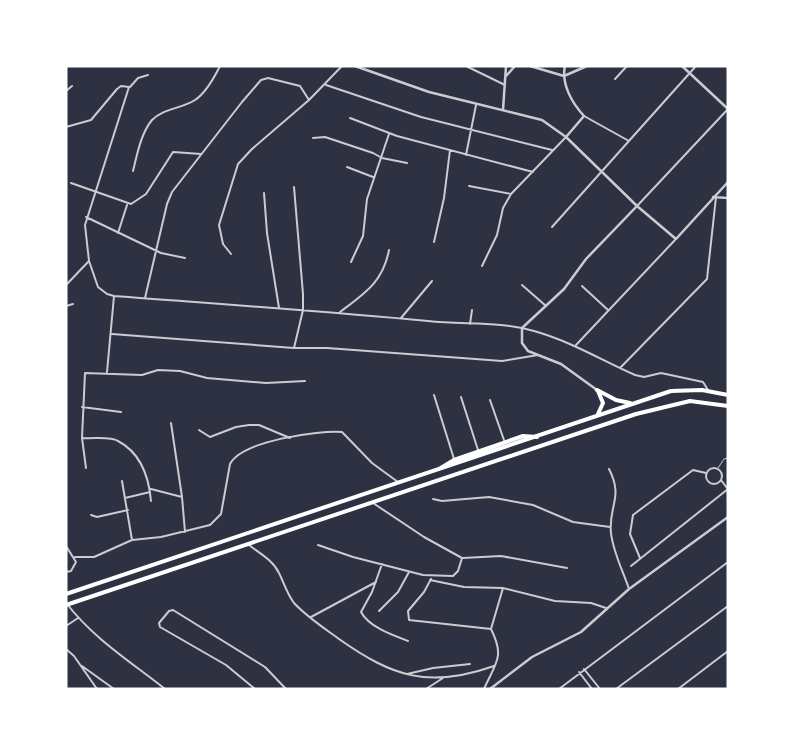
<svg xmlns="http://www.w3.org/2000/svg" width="794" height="755" viewBox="0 0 794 755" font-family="'Roboto Condensed',sans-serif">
	<rect width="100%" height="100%" fill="#2d3142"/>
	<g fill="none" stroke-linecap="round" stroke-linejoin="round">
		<!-- service -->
		<path stroke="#caccd0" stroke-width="1" d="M718 468 724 459 728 458"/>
		<!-- minor -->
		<path stroke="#caccd0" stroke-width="2" d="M466 66 505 85
			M615 79 627 66
			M326 85 421 117 552 150
			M129 87 85 225 89 261 98 287 107 294 114 296C219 304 324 311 428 321 463 325 500 321 534 331 570 341 601 360 635 375L644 377 661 373 703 382 708 390
			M130 87 138 78 148 75
			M66 91 72 86
			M584 116 629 141
			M350 118 397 136 533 172
			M66 127 91 120 117 89 121 86 129 87
			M313 138 325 137 373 153 382 158 407 163
			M466 155 476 105
			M347 167 373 177
			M133 171C137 155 141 133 152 120 164 108 181 109 195 100 206 93 214 78 220 66
			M71 183 131 204 146 194 173 152 201 154
			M469 186 511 194
			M294 187 303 294V310L294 348
			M264 193 267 233 279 308
			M637 206 728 109
			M86 217 161 253 185 258
			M552 227 696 66
			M118 233 127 205
			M434 242 444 198 450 150
			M231 254 223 244 219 225 238 164 252 149 309 100 342 66
			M351 262 363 236 367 199 389 134
			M482 266 497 235 503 208 511 194 566 137
			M66 285 89 261
			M522 285 546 306
			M582 286 608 310
			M145 298 167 204 172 192 242 102 261 80 268 78 300 86 309 100
			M66 306 73 304
			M340 312C365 293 383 282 389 250
			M401 318 432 281
			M470 324 472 310
			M112 334 294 348H327L502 361 538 355
			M576 345 675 240
			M620 368 707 279 716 197
			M107 372 114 296
			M434 395 454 459
			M461 397 478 450
			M490 400 505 443
			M82 407 121 412
			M171 423 182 497 185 532
			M199 430 210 437 236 427 249 425H259L290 438
			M83 438C93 439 110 436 118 441 141 453 149 478 151 501
			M706 476a8 8 0 1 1 16 0a8 8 0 1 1-16 0Z
			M86 468 82 438 85 373 142 375 158 370 180 371 207 378 266 383 305 381
			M609 469C624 498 608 506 611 533 613 552 623 571 629 589
			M721 480 727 488
			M122 481 132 540
			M151 489 182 497
			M125 498 150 492
			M433 499 442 501 489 497 533 505 573 522 610 527
			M373 503 424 537 462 558
			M91 515 97 517 128 510
			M249 545C259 553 273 560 279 573 284 583 287 594 294 603 307 617 324 628 339 639 393 677 429 689 494 666
			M318 545 353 557 423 575 453 576 458 571 462 558
			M66 546 76 562 71 571 66 572
			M75 557H94L132 540 161 537 210 525 221 514 230 464C242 441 318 430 342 432L372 463 398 482
			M463 558 501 556 567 568
			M640 558 630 534 633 515 693 470 706 473
			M382 564 372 592 361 612C369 627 392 635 408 641
			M631 566 728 489
			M431 579 424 592 408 611 409 620 491 629
			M430 580 464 587 503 588 555 601 591 603 606 608
			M67 604C94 639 131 662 165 689
			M379 611 398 592 409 572
			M311 617 376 582
			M66 626 78 618
			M66 649 74 656 97 689
			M82 666 114 689
			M584 669 600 689
			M579 672 592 689
			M407 674 433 668 470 664
			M255 689 226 665 160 627 159 623 169 611 173 610 265 667 286 689
			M426 689 443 678
			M484 689C496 662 505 657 491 629L503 588
			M559 689 728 562
			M616 689 728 606
			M678 689 728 651"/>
		<!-- tertiary -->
		<path stroke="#caccd0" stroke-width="2.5" d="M355 66 429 92 542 120 566 137 637 206 676 239 728 182
			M530 66 564 76 587 66
			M565 66C561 84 572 103 584 116L566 137
			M682 66 728 109
			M506 76 515 66
			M503 110 506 66
			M713 197 728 198
			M597 390 561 364 528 351 522 343V328L564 289 586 259 637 206
			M490 689 532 657 581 632 629 589 728 517"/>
		<!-- trunk -->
		<path stroke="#fff" stroke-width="4" d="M597 390 616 400 630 403
			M598 391 603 403 598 414
			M439 469 454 460 523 436 537 437
			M66 594 671 391 702 390 728 395
			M66 605 636 414 690 401 728 406"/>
	</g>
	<!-- border -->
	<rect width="794" height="755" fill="none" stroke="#ffffff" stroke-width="135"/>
</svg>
